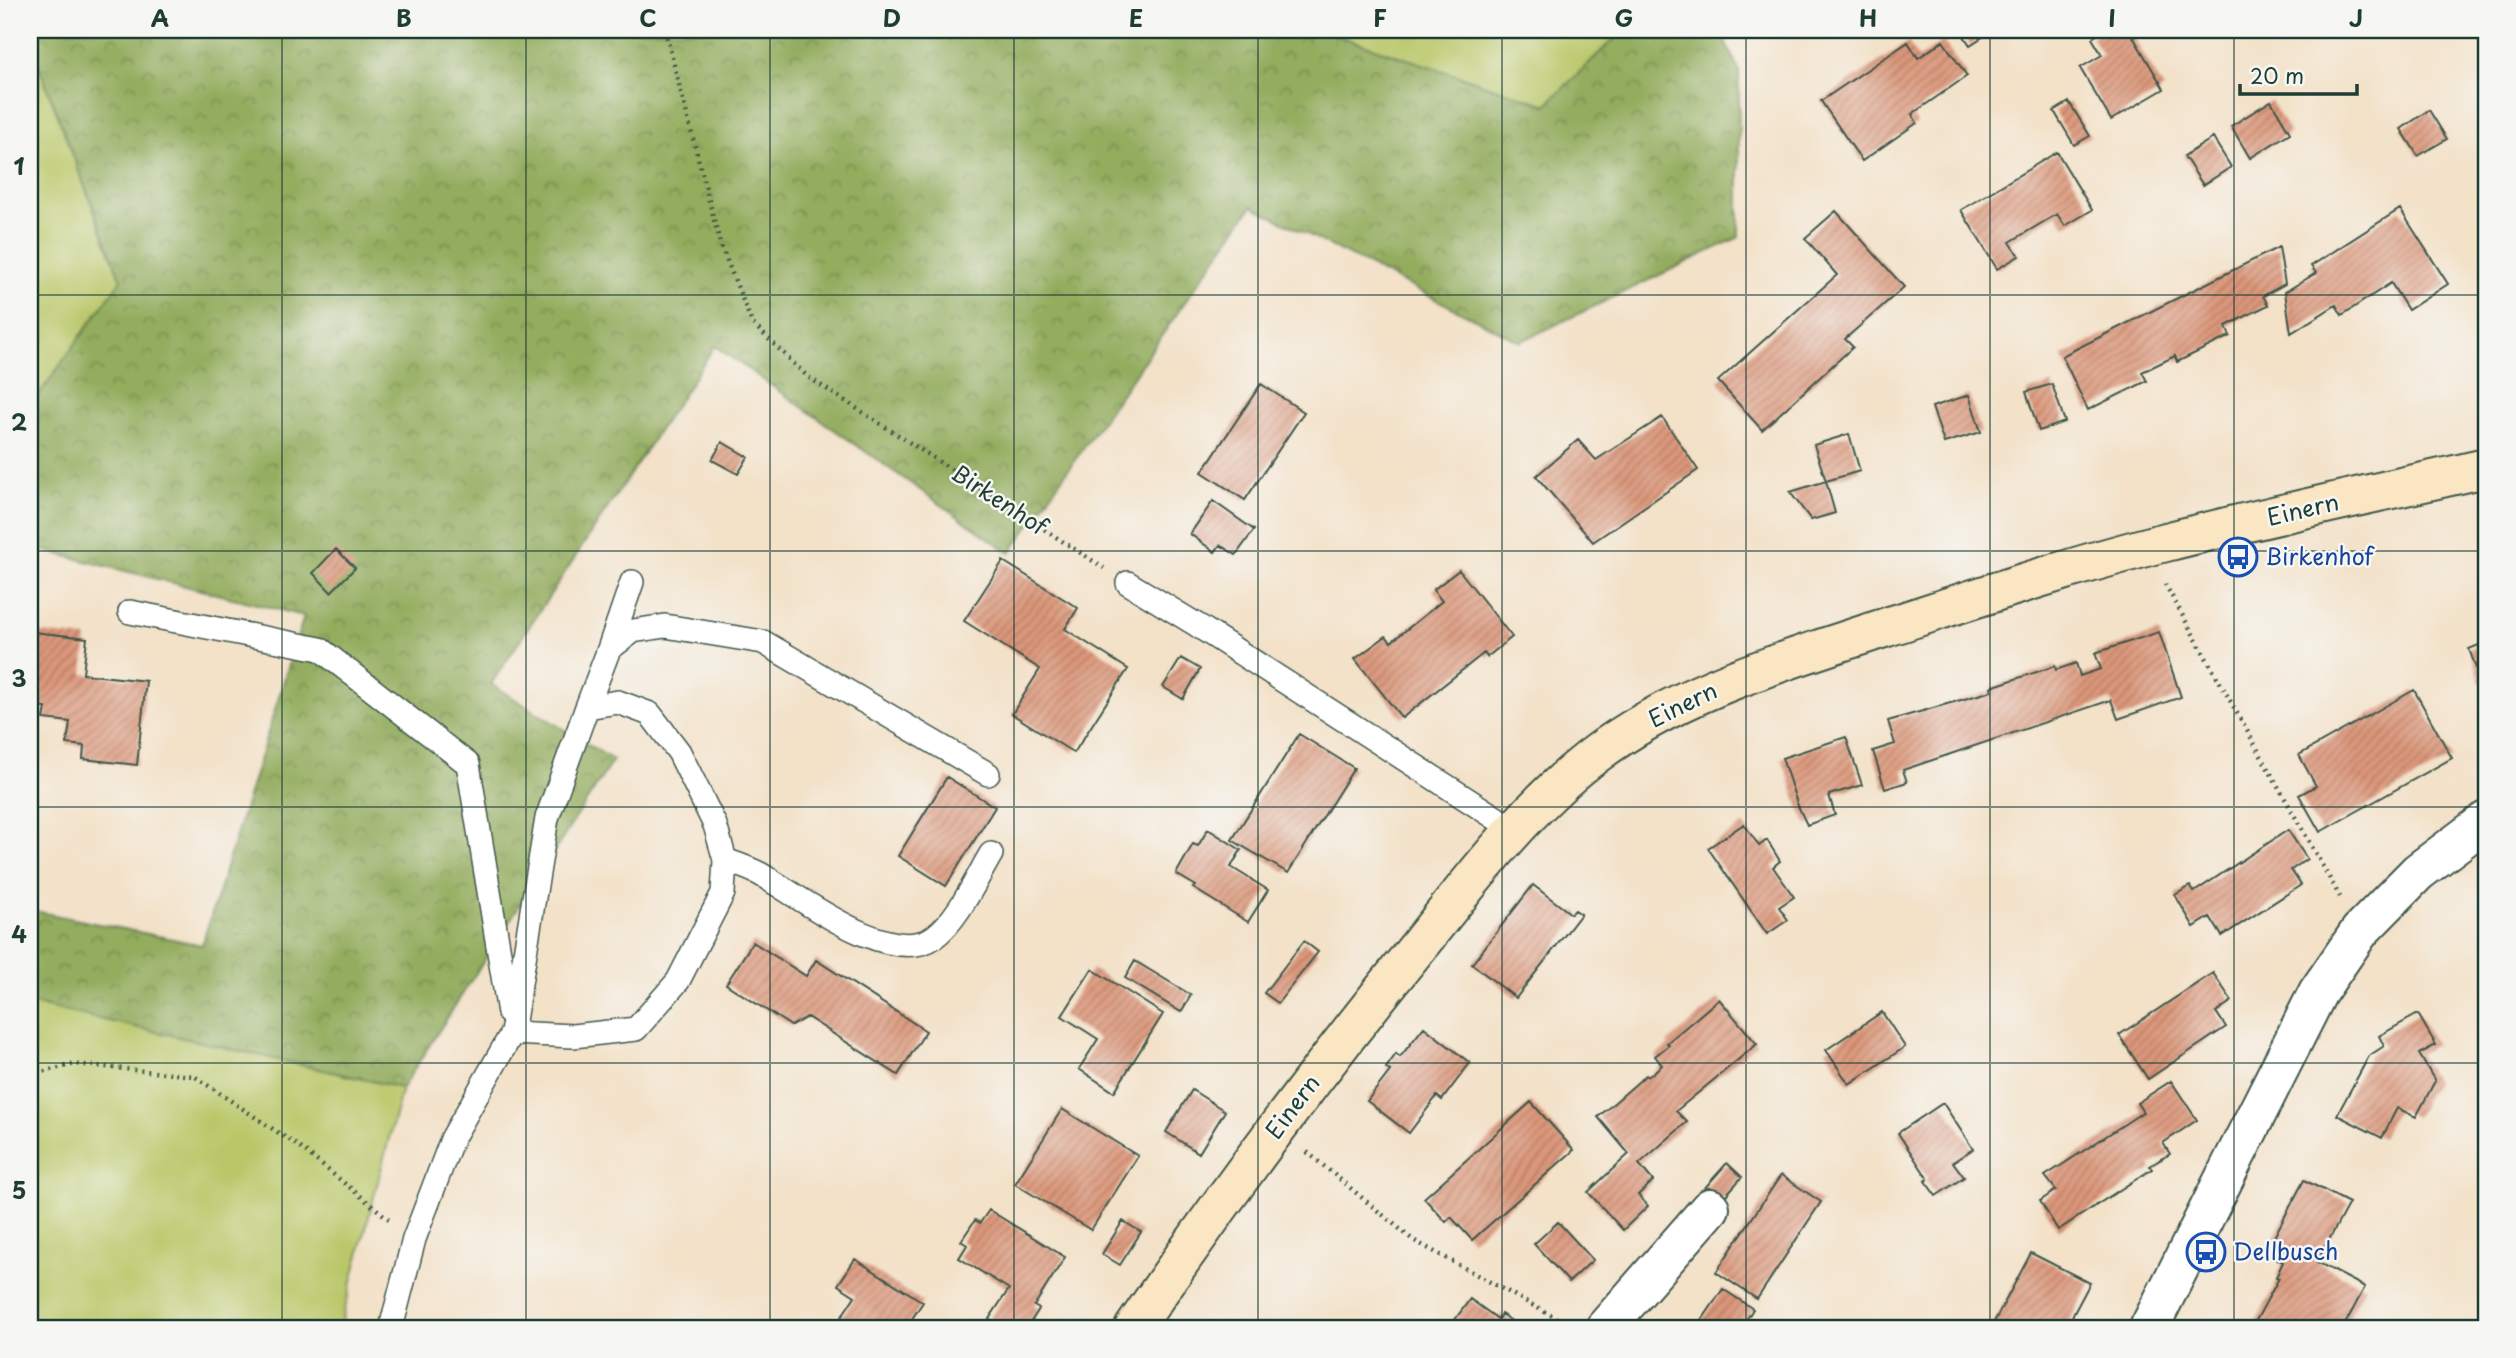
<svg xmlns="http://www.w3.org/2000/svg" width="2516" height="1358" viewBox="0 0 2516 1358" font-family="'Playpen Sans',sans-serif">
	<defs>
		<pattern id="forest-crowns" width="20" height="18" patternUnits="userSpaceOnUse" patternTransform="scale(1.75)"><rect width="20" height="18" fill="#93ac5d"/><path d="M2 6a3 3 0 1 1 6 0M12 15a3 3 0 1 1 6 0" fill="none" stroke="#778d4e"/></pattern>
		<pattern id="building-hatch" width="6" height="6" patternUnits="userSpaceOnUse" patternTransform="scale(1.75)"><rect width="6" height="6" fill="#dc977a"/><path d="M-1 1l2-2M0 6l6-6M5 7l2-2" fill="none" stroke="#b27c65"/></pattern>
	</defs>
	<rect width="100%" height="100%" fill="#f6f6f2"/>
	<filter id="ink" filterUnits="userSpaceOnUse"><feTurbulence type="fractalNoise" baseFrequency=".0143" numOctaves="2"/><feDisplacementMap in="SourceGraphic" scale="14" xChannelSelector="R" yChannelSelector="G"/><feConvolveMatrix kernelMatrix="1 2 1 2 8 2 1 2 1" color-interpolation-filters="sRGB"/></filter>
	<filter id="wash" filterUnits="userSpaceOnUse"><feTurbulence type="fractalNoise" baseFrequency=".00686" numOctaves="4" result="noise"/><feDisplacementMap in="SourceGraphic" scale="28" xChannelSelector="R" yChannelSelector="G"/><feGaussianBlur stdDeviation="1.57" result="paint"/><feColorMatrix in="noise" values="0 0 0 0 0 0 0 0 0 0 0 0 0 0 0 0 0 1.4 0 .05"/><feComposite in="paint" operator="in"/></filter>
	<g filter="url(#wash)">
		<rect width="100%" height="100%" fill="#f3e1c8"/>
		<!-- green -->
		<path fill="#bac769" stroke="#6c824e" stroke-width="2" d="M1320 30H1623L1546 105Z
			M30 43 121 281 30 407Z
			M30 1003 402 1088 340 1328H30Z"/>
		<!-- forest -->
		<path fill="url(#forest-crowns)" stroke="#597448" stroke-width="2" d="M30 30H1320L1546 105 1623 30H1719L1739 70V237L1520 342 1252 206 1010 553 715 346 491 684 613 760 402 1088 30 1003V910L202 945 304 616 30 547V407L121 280 30 43Z"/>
		<g id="blocks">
			<!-- building -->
			<path fill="url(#building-hatch)" d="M1960 30H1993L1970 45Z
				M2098 30H2129L2164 89 2111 120 2080 68 2102 55 2092 38 2100 33Z
				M1943 41 1967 76 1912 114 1917 123 1862 161 1821 101 1908 42 1918 58Z
				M2271 101 2290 133 2250 158 2231 126Z
				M2069 102 2090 136 2074 145 2054 111Z
				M2429 110 2447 139 2418 156 2401 129Z
				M2213 138 2231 167 2203 185 2184 156Z
				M2057 152 2092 210 2065 226 2057 214 2010 242 2019 256 1997 269 1961 210Z
				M2400 209 2448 284 2408 310 2391 283 2342 315 2336 305 2291 333 2285 292 2316 273 2311 266Z
				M1836 211 1904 287 1845 339 1853 347 1762 430 1718 381 1837 275 1805 238Z
				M2279 247 2285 284 2263 296 2268 305 2226 326 2230 336 2177 362 2175 356 2142 372 2147 381 2088 410 2062 356Z
				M1261 384 1304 412 1245 500 1202 472Z
				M2052 384 2065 422 2039 431 2026 392Z
				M1969 395 1981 432 1944 443 1932 407Z
				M1662 417 1698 470 1593 542 1536 476 1578 440 1596 460Z
				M1849 434 1860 471 1826 481 1814 445Z
				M722 442 748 457 738 474 712 460Z
				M1826 481 1835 513 1811 520 1790 492Z
				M1213 501 1254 530 1236 555 1220 545 1215 552 1190 534Z
				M336 549 355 568 331 592 313 573Z
				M1003 561 1078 608 1065 629 1128 669 1074 753 1012 714 1040 669 964 621Z
				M1459 570 1512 637 1487 657 1484 653 1402 718 1355 659 1386 636 1391 642 1442 601 1433 590Z
				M33 632 87 638 83 674 146 681 137 765 83 759 84 746 67 744 70 722 44 719 46 708 30 706V666Z
				M2159 632 2181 697 2118 719 2111 700 1903 770 1907 782 1885 789 1873 751 1895 744 1888 721 1992 691 1991 687 2055 666 2056 670 2076 663 2080 676 2101 669 2095 653Z
				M2486 642V695L2469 649Z
				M1181 658 1200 669 1183 699 1163 687Z
				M2414 690 2452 758 2320 832 2299 795 2316 786 2299 755Z
				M1299 734 1354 768 1288 873 1232 840Z
				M1846 737 1862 785 1829 795 1835 815 1807 825 1798 806 1782 758Z
				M947 777 995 807 946 886 898 856Z
				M1744 824 1759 846 1767 840 1780 861 1773 867 1794 897 1779 907 1788 920 1767 934 1708 848Z
				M1208 829 1241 850 1231 867 1268 890 1248 922 1193 888 1196 886 1176 874 1193 844 1198 846Z
				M2288 830 2307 859 2291 870 2301 885 2222 936 2210 917 2194 927 2175 895 2190 886 2194 892Z
				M1533 885 1571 914 1575 910 1581 914 1516 998 1472 964Z
				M1304 941 1318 952 1278 1003 1264 993Z
				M753 942 806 976 816 960 926 1031 898 1075 807 1017 791 1026 726 984Z
				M1135 961 1191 995 1181 1012 1125 978Z
				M1092 969 1163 1014 1114 1092 1079 1069 1098 1039 1062 1016Z
				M2213 973 2232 1001 2216 1012 2226 1027 2148 1079 2119 1035Z
				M1719 999 1757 1044 1676 1111 1687 1122 1639 1164 1653 1181 1638 1195 1648 1206 1623 1230 1588 1192 1629 1154 1598 1117 1646 1075 1648 1077 1662 1065 1655 1056 1669 1045 1667 1043Z
				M1882 1012 1905 1047 1849 1084 1826 1050Z
				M2418 1014 2436 1045 2419 1054 2435 1081 2416 1117 2397 1108 2382 1138 2337 1115 2369 1056 2384 1046 2379 1036Z
				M1424 1027 1470 1063 1442 1100 1437 1096 1409 1133 1367 1101 1390 1071 1386 1068 1396 1054 1400 1057Z
				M2171 1081 2197 1120 2163 1143 2170 1154 2150 1166 2152 1169 2058 1230 2040 1201 2056 1190 2045 1176 2143 1112 2137 1103Z
				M1192 1090 1225 1111 1199 1153 1166 1132Z
				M1531 1102 1574 1150 1472 1240 1451 1217 1446 1222 1424 1198Z
				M1943 1103 1973 1149 1953 1162 1964 1177 1936 1196 1925 1181 1928 1179 1898 1133Z
				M1062 1109 1138 1156 1091 1230 1015 1184Z
				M1727 1163 1742 1177 1719 1203 1703 1190Z
				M1781 1175 1821 1202 1757 1299 1716 1272Z
				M2304 1180 2349 1203 2317 1262 2365 1287 2343 1328H2252L2279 1278 2276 1277 2283 1262 2271 1256 2278 1242 2273 1239Z
				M989 1210 1065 1257 1034 1306 1039 1309 1027 1328H1003L989 1319 1009 1289 959 1258 967 1245 961 1241 975 1220 980 1223Z
				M1123 1221 1141 1232 1120 1265 1102 1254Z
				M1558 1222 1593 1260 1569 1282 1534 1244Z
				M2031 1253 2090 1283 2066 1328H1995L1992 1326Z
				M855 1259 923 1302 906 1328H834L855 1296 838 1285Z
				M1723 1289 1753 1309 1741 1328H1709L1700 1323Z
				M1470 1299 1498 1319 1501 1314 1522 1328H1449Z"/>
		</g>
	</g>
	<g filter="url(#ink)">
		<use href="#blocks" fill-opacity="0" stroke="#3f564a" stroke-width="2"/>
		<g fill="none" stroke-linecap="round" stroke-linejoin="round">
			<defs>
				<path id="lane" d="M1128 583 1197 625 1513 829
					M130 612 320 649 468 764 509 1013
					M609 649 632 582
					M587 707 609 649 633 631 665 626 763 642 988 774
					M725 860C736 864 749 868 760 874 799 896 890 968 934 937 958 920 976 879 991 854
					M391 1328 414 1239 452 1139 512 1033 547 818 587 707 618 702 650 714 679 752 715 825 725 860 723 893 678 981 636 1029 573 1036 512 1033"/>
				<path id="street" d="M1605 1328 1710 1208
					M2149 1328 2318 992 2360 931 2418 872 2486 821"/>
				<path id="secondary" d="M1134 1328C1224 1196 1320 1067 1421 943 1474 877 1525 809 1592 757 1676 692 1784 661 1884 628 1977 598 2071 566 2166 542 2272 515 2380 492 2486 468"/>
			</defs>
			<!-- lane casing -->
			<use href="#lane" stroke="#3f564a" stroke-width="26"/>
			<!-- street casing -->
			<use href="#street" stroke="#3f564a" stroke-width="42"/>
			<!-- secondary casing -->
			<use href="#secondary" stroke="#3f564a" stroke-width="42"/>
			<!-- path -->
			<path stroke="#3f564a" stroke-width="4.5" stroke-dasharray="2 5" stroke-linecap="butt" d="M665 30 720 243 752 323 808 377 1104 568
				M2165 584 2340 897
				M30 1075 75 1064 194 1076 298 1146 389 1219
				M1307 1152 1413 1240 1567 1324"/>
			<!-- lane -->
			<use href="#lane" stroke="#fff" stroke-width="23"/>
			<!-- street -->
			<use href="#street" stroke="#fff" stroke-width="38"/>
			<!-- secondary -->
			<use href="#secondary" stroke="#fbe6c3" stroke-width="38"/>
		</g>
	</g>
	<!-- grid -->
	<path fill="none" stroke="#1f3d34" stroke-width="2" stroke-opacity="0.55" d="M282 30V1328M526 30V1328M770 30V1328M1014 30V1328M1258 30V1328M1502 30V1328M1746 30V1328M1990 30V1328M2234 30V1328M30 295H2486M30 551H2486M30 807H2486M30 1063H2486"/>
	<!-- icons -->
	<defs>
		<symbol id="bus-ring" viewBox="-11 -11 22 22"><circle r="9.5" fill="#f6f6f2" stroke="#1a4fb4" stroke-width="1.5"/><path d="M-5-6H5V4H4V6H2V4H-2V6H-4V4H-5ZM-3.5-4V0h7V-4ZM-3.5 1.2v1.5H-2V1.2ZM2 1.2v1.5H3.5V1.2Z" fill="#1a4fb4"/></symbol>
	</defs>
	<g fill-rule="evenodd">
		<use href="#bus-ring" x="2216" y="535" width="44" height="44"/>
		<use href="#bus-ring" x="2184" y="1230" width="44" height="44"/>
	</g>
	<g text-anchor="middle" stroke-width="5" stroke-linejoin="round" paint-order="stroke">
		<!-- street labels -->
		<g font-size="23" fill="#1f3d34" stroke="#f6f6f2">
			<text transform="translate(999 500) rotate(33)" y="8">Birkenhof</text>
			<text transform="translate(2303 510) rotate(-13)" y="8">Einern</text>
			<text transform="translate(1683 705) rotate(-26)" y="8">Einern</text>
			<text transform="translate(1293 1107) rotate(-53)" y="8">Einern</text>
		</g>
		<!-- transit labels -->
		<g font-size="23" fill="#164399" stroke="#f6f6f2" text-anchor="start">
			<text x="2265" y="565">Birkenhof</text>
			<text x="2233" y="1260">Dellbusch</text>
		</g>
	</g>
	<!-- margin -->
	<rect width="2516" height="1358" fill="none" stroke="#f6f6f2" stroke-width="77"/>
	<!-- scale -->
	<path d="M2240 84v10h117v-10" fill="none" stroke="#1f3d34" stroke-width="3.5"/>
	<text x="2250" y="84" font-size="21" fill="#1f3d34" stroke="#f6f6f2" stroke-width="5" paint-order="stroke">20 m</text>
	<rect x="38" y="38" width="2440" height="1282" fill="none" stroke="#1f3d34" stroke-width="2.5"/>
	<g font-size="23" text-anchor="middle" font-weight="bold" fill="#1f3d34">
		<text x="160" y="27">A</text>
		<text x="404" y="27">B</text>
		<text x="648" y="27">C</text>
		<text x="892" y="27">D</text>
		<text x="1136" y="27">E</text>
		<text x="1380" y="27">F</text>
		<text x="1624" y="27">G</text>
		<text x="1868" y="27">H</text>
		<text x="2112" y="27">I</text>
		<text x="2356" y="27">J</text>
		<text x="19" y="175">1</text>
		<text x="19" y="431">2</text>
		<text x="19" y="687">3</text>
		<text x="19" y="943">4</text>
		<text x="19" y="1199">5</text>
	</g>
</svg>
